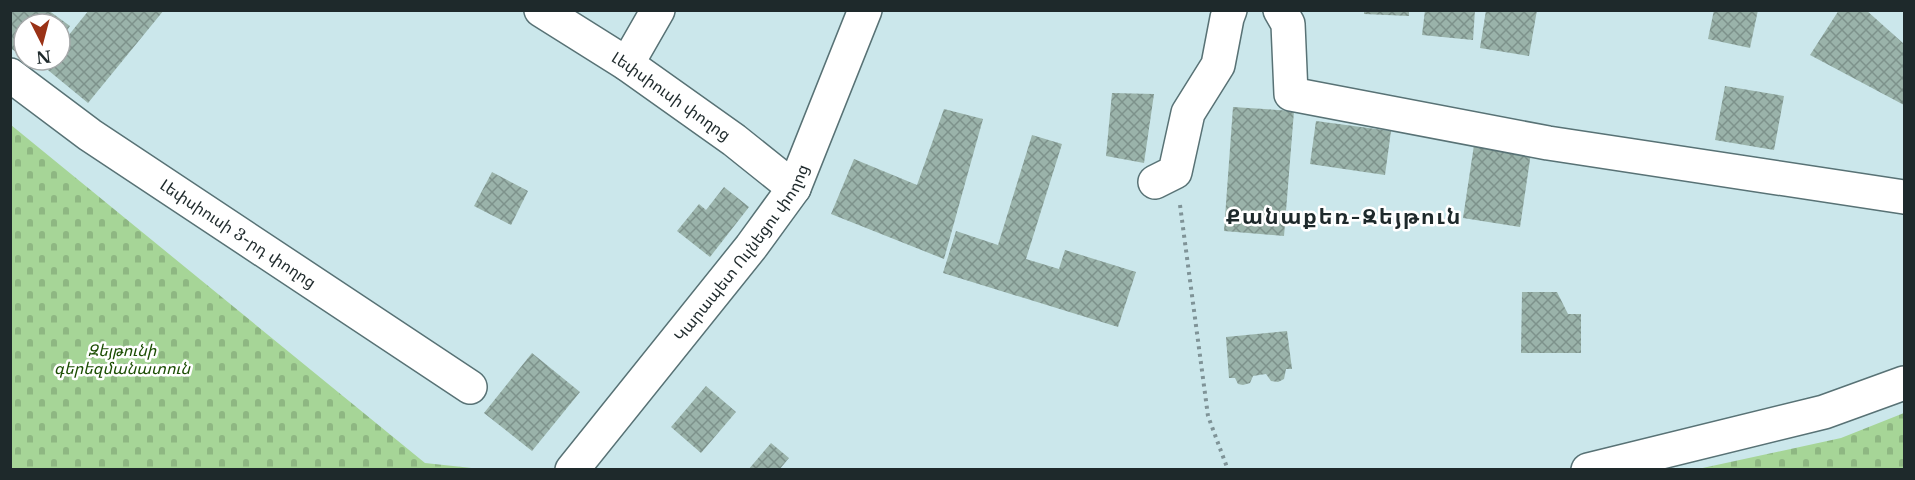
<svg xmlns="http://www.w3.org/2000/svg" width="1915" height="480" viewBox="0 0 1915 480" font-family="'Libre Baskerville','Noto Sans Armenian',serif">
	<defs>
		<pattern id="cemetery-stones" width="16" height="16" patternUnits="userSpaceOnUse" patternTransform="scale(1.5)"><rect width="16" height="16" fill="#a6d597"/><path d="M2 7V4a2 2 0 0 1 4 0v3zM10 15v-3a2 2 0 0 1 4 0v3z" fill="#8eb782"/></pattern>
		<pattern id="building-cross-hatch" width="8" height="8" patternUnits="userSpaceOnUse" patternTransform="scale(1.5)"><rect width="8" height="8" fill="#9ab3aa"/><path d="M0 0l8 8M0 8l8-8" fill="none" stroke="#7d928b"/></pattern>
	</defs>
	<rect width="100%" height="100%" fill="#cbe7eb"/>
	<!-- cemetery -->
	<path fill="url(#cemetery-stones)" d="M11 125 425 463 481 469H11Z
		M1904 413V469H1698L1841 438Z"/>
	<!-- building -->
	<path fill="url(#building-cross-hatch)" d="M10 10H48L70 26 60 41V24H24V57L10 48Z
		M89 10H164L88 103 43 66 48 60H60V46Z
		M1364 10H1409V16L1364 14Z
		M1425 10H1475L1473 40 1422 35Z
		M1486 10H1537L1529 56 1480 48Z
		M1714 10H1758L1750 48 1708 39Z
		M1839 10H1866L1904 44V105L1810 55Z
		M28 60H46L40 69Z
		M1725 86 1784 96 1774 150 1715 140Z
		M1112 93 1154 94 1144 163 1106 156Z
		M1233 107 1294 111 1284 236 1224 231Z
		M944 109 983 119 944 259 831 214 854 159 917 185Z
		M1316 121 1391 131 1385 175 1310 164Z
		M1032 135 1062 144 1026 259 1059 269 1065 250 1136 272 1118 327 943 273 956 231 998 245Z
		M1474 145 1531 153 1520 227 1463 218Z
		M492 172 528 191 511 225 474 206Z
		M724 187 749 207 710 257 677 231 699 204 706 210Z
		M1522 292H1557L1568 314H1581V353H1521Z
		M1287 331 1292 369H1286L1284 379 1278 382 1271 381 1266 374 1253 376 1250 383 1243 385 1238 384 1235 378H1229L1226 337Z
		M532 353 580 392 532 451 484 413Z
		M706 386 736 412 701 453 671 427Z
		M771 443 789 458 779 470H748Z"/>
	<g fill="none" stroke-linecap="round" stroke-linejoin="round">
		<defs>
			<g id="minor">
				<path id="s1" d="M541 10 627 64 734 140 794 188"/>
				<path d="M1280 10 1288 24 1291 94 1548 143 1904 197"/>
				<path d="M627 64 658 10"/>
				<path id="s2" d="M10 75 90 135 470 387"/>
				<path d="M1155 182 1175 172 1188 113 1218 65 1227 18 1230 10"/>
				<path id="s3" d="M572 470 751 247 794 188 865 10"/>
				<path d="M1588 470 1824 412 1904 383"/>
			</g>
		</defs>
		<!-- minor casing -->
		<use href="#minor" stroke="#587275" stroke-width="36"/>
		<!-- path -->
		<path stroke="#7f9397" stroke-width="4" stroke-dasharray="3 4.5" stroke-linecap="butt" d="M1180 205 1208 416 1228 470"/>
		<!-- minor -->
		<use href="#minor" stroke="#fff" stroke-width="33"/>
	</g>
	<g text-anchor="middle" stroke-width="5" stroke-linejoin="round" paint-order="stroke">
		<!-- street labels -->
		<g font-size="16" fill="#1e292b" stroke="#fff">
			<text dy="6" stroke="none"><textPath href="#s1" startOffset="156">Լեփսիուսի փողոց</textPath></text>
			<text dy="6" stroke="none"><textPath href="#s2" startOffset="278">Լեփսիուսի 3-րդ փողոց</textPath></text>
			<text dy="6" stroke="none"><textPath href="#s3" startOffset="276">Կարապետ Ուլնեցու փողոց</textPath></text>
		</g>
		<!-- park labels -->
		<g font-size="16" font-style="italic" fill="#1c4e03" stroke="#fff">
			<text x="122" y="356">Զեյթունի<tspan x="122" dy="18">գերեզմանատուն</tspan></text>
		</g>
		<!-- district labels -->
		<g font-size="22" font-weight="bold" letter-spacing="1.5" fill="#1e292b" stroke="#fff">
			<text x="1344" y="224">Քանաքեռ-Զեյթուն</text>
		</g>
	</g>
	<!-- border -->
	<rect width="1915" height="480" fill="none" stroke="#1e292b" stroke-width="24"/>
	<!-- north arrow -->
	<g transform="translate(42 42) rotate(174)"><circle r="28" fill="#ffffff" stroke="#a5a9aa" stroke-width="1.5"/>
	<path d="M0-4.5L10 22L0 15L-10 22Z" fill="#9a3216"/>
	<text y="-9" font-size="16" font-weight="bold" text-anchor="middle" fill="#1e292b">N</text>
	</g>
</svg>
